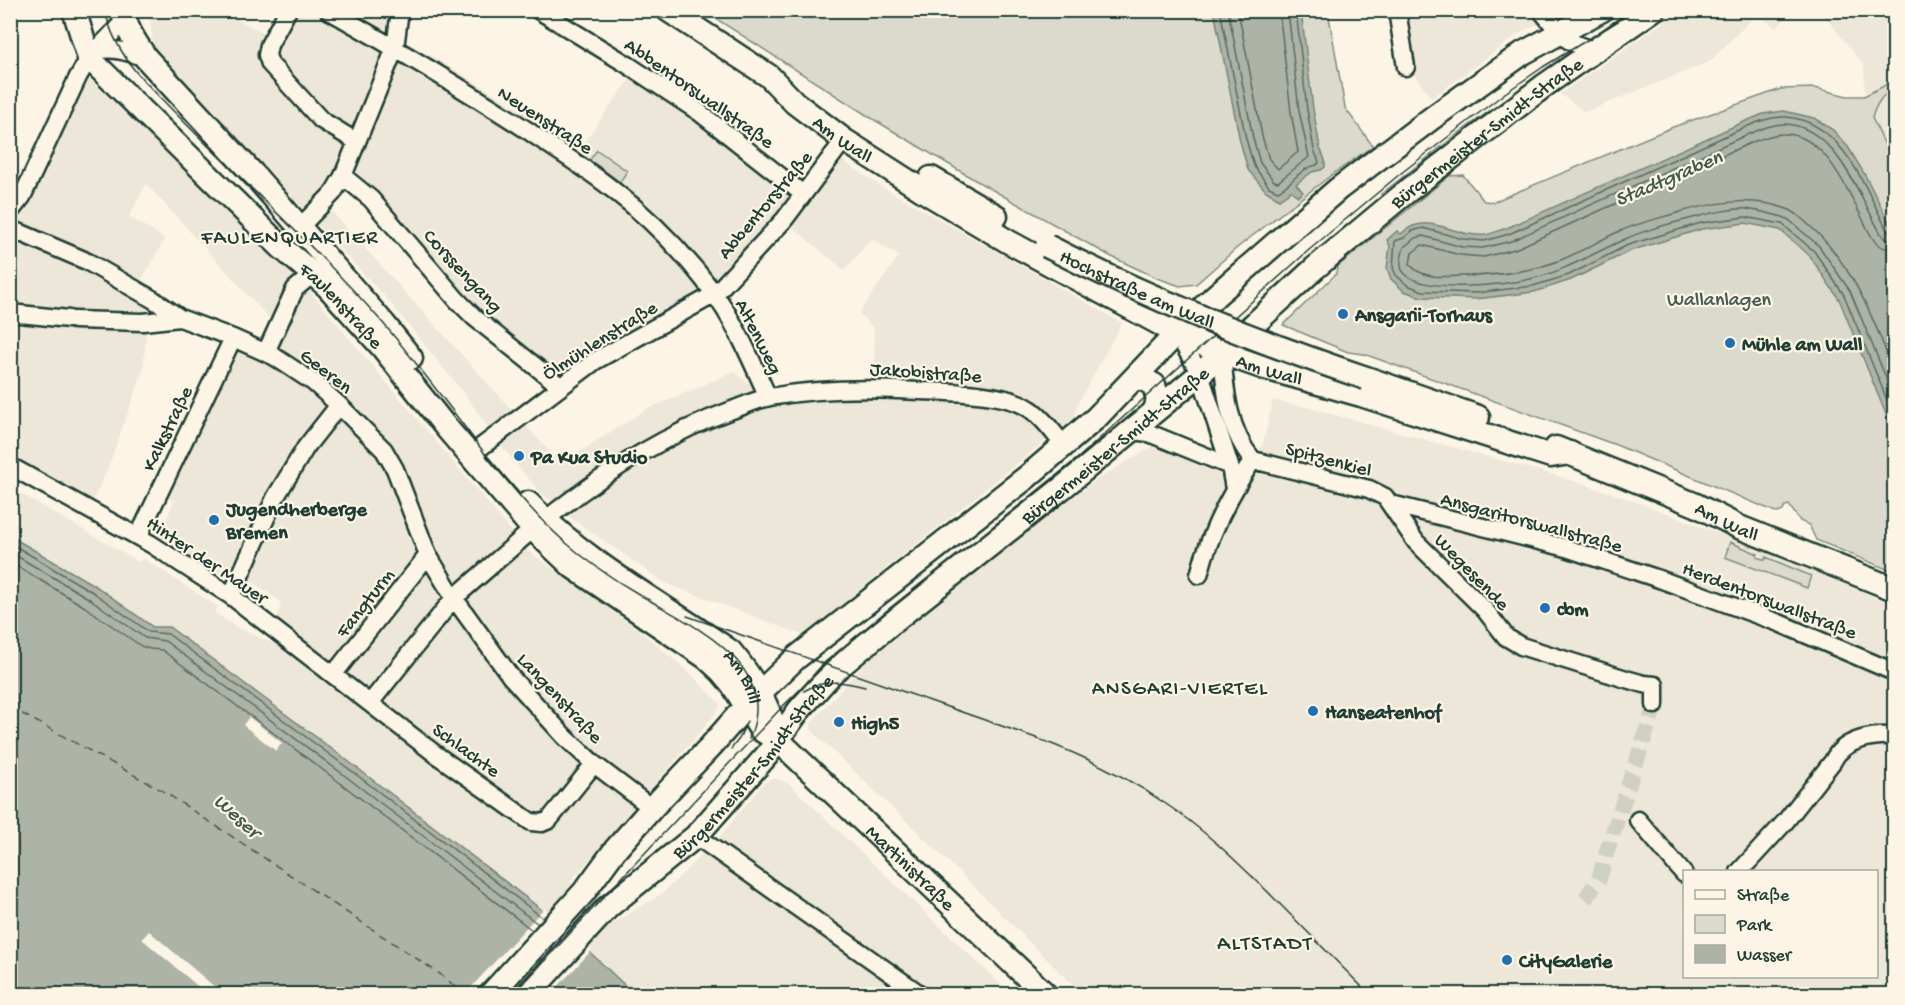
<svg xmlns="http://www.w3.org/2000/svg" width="1905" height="1005" viewBox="0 0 1905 1005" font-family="'Gochi Hand',sans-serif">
	<rect width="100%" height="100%" fill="#fcf5e5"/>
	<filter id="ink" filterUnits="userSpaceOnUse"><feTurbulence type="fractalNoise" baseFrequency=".0167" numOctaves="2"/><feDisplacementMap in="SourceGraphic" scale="12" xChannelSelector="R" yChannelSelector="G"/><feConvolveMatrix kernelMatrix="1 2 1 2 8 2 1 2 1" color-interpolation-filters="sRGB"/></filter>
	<g filter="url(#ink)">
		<!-- built -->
		<path fill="#ece7d8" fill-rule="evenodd" d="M149 11H237L234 18 273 37 288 11H409L406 42 462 74 530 116 577 152 636 71 803 195 834 155 879 185 1122 323 1077 405 1074 418 803 635 665 583 575 521 539 491 506 452 463 392 388 300 154 50ZM344 176 476 318 561 386 715 294 784 220 844 270 872 239 899 256 859 313 874 329 875 390 768 397 734 372 645 410 561 464 324 203Z
			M1399 11H1574L1524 30 1432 98 1409 68Z
			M1679 11H1793L1776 28 1757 14 1709 62 1585 112 1560 94Z
			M1821 11H1894V79L1882 87 1865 95 1864 66Z
			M81 72 187 164 286 263 529 552 635 627 683 667 720 703V706L712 718 595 854 570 881 617 921 663 893 722 834 764 783 771 779 781 780 789 784 1011 994H634L559 923 352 764 169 627H153L97 587 11 536V488L139 562 143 558 218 607 214 612 238 628 272 643 281 602 250 580 232 579 159 539 174 500 151 491 233 333 271 346 281 331 146 184 129 217 165 239 137 288 181 317 147 323 143 371 107 470 88 510 11 468 10 213Z
			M1894 87V163L1872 118 1875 106 1882 97Z
			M1273 400 1310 408 1565 478 1618 495 1729 537 1894 605V994H1082L960 873 811 730V723L882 644 960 583 1096 480 1153 446 1222 475 1262 447ZM1684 872H1876V976H1684Z"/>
		<!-- green -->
		<path fill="#dcdacc" stroke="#7e8c80" stroke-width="1.5" d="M704 11H1328L1345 108 1373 146 1330 176 1238 247 1196 284 1180 286 1157 278 1110 256 975 180 868 116Z
			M1535 78 1538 81 1386 200 1381 194 1456 135Z
			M1894 79V87C1882 96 1876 103 1872 118L1894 163V572L1816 540 1809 525 1800 521 1789 505 1785 506 1783 511 1778 513 1616 445 1364 354 1348 352 1283 325 1336 274 1337 267 1449 176 1463 175 1484 201 1493 202 1673 127 1781 89 1815 88 1847 96H1864L1882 87Z
			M597 150 627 171 620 182 589 161Z
			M1730 542 1758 554 1757 557 1765 560 1766 557 1811 576 1807 588 1725 557Z"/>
		<!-- water -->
		<path fill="#aeb3a7" stroke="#758479" stroke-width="1.5" d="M1214 11H1301L1313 109 1320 148 1325 160V167L1321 170 1312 172 1296 184 1303 192 1298 196 1291 191 1279 199 1266 191 1248 170 1240 141Z
			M1784 111 1814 118 1833 130 1848 147 1865 175 1894 232V434L1839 299 1809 255 1780 230 1745 223 1702 229 1630 251 1571 280 1534 292 1476 299 1421 297 1404 291 1391 279 1387 268 1390 246 1387 240 1397 231 1401 234C1427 209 1454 238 1485 235 1492 234 1500 230 1507 228L1739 124 1763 114Z
			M10 536 97 587 153 627H169L352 764 559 923 634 994H11Z"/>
		<!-- pier -->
		<path fill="#fcf5e5" d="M249 717 282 743 276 751 243 725Z
			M544 908 592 950 551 994H465Z
			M149 931 223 994H207L142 939Z"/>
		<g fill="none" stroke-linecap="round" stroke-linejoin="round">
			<!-- shore -->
			<path stroke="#586c62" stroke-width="1.5" d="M1220 10 1246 139 1254 166 1269 187 1278 191C1293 184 1300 167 1317 165L1319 162 1314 150 1307 110 1296 10
				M1228 10 1253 138 1260 163 1274 181 1278 182 1309 157 1299 111 1288 10
				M1238 10 1262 136 1269 159 1278 169 1298 152 1291 112 1279 10
				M1894 233 1887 230C1865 187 1842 121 1786 117 1770 116 1755 123 1741 129L1509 234 1484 241 1463 239 1423 228 1412 231 1404 238 1395 241 1393 268 1396 275 1407 285 1423 291 1475 293 1533 286 1569 275 1628 245 1701 223 1745 217 1782 224 1814 251 1844 295 1894 417
				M1894 240 1886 239 1881 234C1860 197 1835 125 1784 124 1770 124 1757 131 1744 136L1511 241 1483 248 1462 247 1423 236 1415 238 1404 247C1402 254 1399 264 1402 270 1415 295 1506 285 1530 279 1563 272 1592 254 1623 240 1646 229 1673 223 1697 217 1710 213 1735 208 1747 209 1759 211 1772 214 1783 217L1789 220 1819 246 1850 291 1894 397
				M1894 249C1888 249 1882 248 1877 244 1870 237 1866 225 1861 216 1846 186 1822 132 1783 134 1770 134 1759 140 1748 144L1515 249 1484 257 1460 255 1422 245 1412 253 1410 264C1420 279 1444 277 1460 276 1495 276 1530 273 1563 259 1582 251 1600 240 1620 231 1639 223 1660 218 1680 212 1716 202 1751 196 1787 209 1795 211 1802 219 1809 225 1852 263 1874 319 1894 372
				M10 543 94 593 149 632 168 634 349 769 543 918
				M10 552 90 599 145 638 165 641 344 775 538 924
				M10 562 85 607 141 646 150 649 162 650 339 782 532 930"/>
			<!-- ferry -->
			<path stroke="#435a51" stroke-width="1.5" stroke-dasharray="8 6" stroke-linecap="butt" d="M10 707 163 791 440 974 464 994"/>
			<!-- street-tunnel -->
			<path stroke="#d0d0c2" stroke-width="16" stroke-dasharray="16 8" stroke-linecap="butt" d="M1585 899 1599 879 1608 848 1655 705"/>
			<defs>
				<path id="street" d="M288 10 269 45 267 55 270 64 321 120 357 142
					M328 10C397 49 464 89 530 132 557 151 586 168 612 189 650 218 685 254 713 292 736 323 752 362 768 397
					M538 10 628 65 699 112 803 194
					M1397 10 1406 67
					M1541 10C1563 37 1562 41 1596 51
					M96 51C114 47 128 52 146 58
					M343 176 371 199 457 300 475 318 560 386
					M10 212 22 197 78 77 89 58 124 21
					M300 227 333 193 343 176 395 48 400 10
					M10 230 21 233 84 260
					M88 262 154 300 180 318 233 338 275 357 313 382 339 405 384 450 395 469 428 555 454 598 511 677 564 736 594 764 652 808
					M10 313 69 319
					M74 320 143 322 180 318
					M1177 333 1200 374 1230 466 1234 489
					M266 352 295 289 314 273
					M1222 353C1225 390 1228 431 1253 460
					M1132 431 1149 433 1230 466
					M481 447 595 361 715 294 784 220 844 140
					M1253 460 1369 489 1385 497 1416 542 1485 610 1506 637 1521 646 1626 679 1644 684 1655 685V705
					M10 466 151 544 231 596 438 756 531 822 542 823 549 820 594 764
					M1391 504 1563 547 1662 580 1779 623 1894 672
					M545 520C601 475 663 435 732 410 744 406 757 399 770 397 820 388 869 388 919 391 949 392 1006 392 1030 409 1043 417 1054 434 1064 445
					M138 537 233 338
					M1199 575C1209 535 1230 494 1253 460
					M231 596 275 498 306 447 339 405
					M333 675 428 555
					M370 703 454 598 533 529
					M1638 820 1684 874
					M696 836 920 994
					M1739 872 1785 822 1833 761C1843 739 1873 735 1894 736"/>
				<g id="secondary">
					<path id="s1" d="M74 10 89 58 281 247 327 286 383 348 445 426 533 529 573 567 707 658 721 671 732 684 761 730 778 740 1045 994"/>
					<path d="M123 10C125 28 136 43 146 58L255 176 384 324 411 358"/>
					<path id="s2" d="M668 10 769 76 795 103 844 140 930 195 1009 242 1177 333 1222 353 1265 368 1361 395 1551 456 1570 453"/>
					<path d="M931 178 996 216"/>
					<path d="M1366 378 1478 417"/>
					<path d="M1134 379H1143L1154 385 1158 400 1155 410"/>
					<path id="s3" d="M1556 448 1696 505 1739 527 1894 589"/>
					<path d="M528 503C586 563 662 604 730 651 753 678 770 706 778 740"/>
					<path d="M491 994 584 892 615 850 652 808 711 746 746 706 796 658 1027 477 1096 418 1177 333 1215 296 1338 189 1432 118 1523 53 1602 10"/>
					<path id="s4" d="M528 994 608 907 696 836 767 755 799 710 833 672 894 621 1067 484 1200 374 1315 268 1405 193 1545 85 1653 10"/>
				</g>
			</defs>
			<!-- street casing -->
			<use href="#street" stroke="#1f3d34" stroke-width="21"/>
			<!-- secondary casing -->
			<use href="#secondary" stroke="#1f3d34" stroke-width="27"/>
			<!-- street -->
			<use href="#street" stroke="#fcf5e5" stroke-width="16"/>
			<!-- secondary -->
			<use href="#secondary" stroke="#fcf5e5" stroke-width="22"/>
			<!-- tram -->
			<g stroke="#1f3d34" stroke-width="1.5">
				<path id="s5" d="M105 10C110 34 121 53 136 72 215 158 305 234 382 322 420 366 454 413 489 459 513 488 536 517 565 542 587 561 611 578 637 593 689 625 783 662 749 739"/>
				<path d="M687 616 1036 738C1082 755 1126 776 1166 804 1202 828 1232 857 1263 887 1299 923 1334 959 1369 994"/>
				<path d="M804 691C824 679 843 681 865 687"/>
				<path d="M731 749 739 739 747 721"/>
				<path d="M514 994 598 903 783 706 845 646 1078 458 1309 250 1400 174 1505 93 1543 67 1636 10"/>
			</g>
			<defs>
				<g id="secondary-bridge">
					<path id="s6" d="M1047 246C1152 300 1254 340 1366 378"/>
				</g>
			</defs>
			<!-- secondary-bridge casing -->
			<use href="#secondary-bridge" stroke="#1f3d34" stroke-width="27" stroke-linecap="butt"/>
			<!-- secondary-bridge -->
			<use href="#secondary-bridge" stroke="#fcf5e5" stroke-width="22"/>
		</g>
	</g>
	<!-- markers -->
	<g fill="#1f6fb2" stroke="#fcf5e5" stroke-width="2">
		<circle cx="1343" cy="314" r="6"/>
		<circle cx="1730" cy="343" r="6"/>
		<circle cx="519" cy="456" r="6"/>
		<circle cx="214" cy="520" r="6"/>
		<circle cx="1545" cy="608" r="6"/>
		<circle cx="1313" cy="711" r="6"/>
		<circle cx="839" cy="722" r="6"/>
		<circle cx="1507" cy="960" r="6"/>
	</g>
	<g text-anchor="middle" stroke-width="4.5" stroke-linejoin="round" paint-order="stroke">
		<!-- street labels -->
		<g font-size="20" fill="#1f3d34" stroke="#fcf5e5">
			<text transform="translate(700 92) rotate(35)" y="7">Abbentorswallstraße</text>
			<text transform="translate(546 119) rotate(33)" y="7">Neuenstraße</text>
			<text dy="7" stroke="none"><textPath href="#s4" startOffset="1293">Bürgermeister-Smidt-Straße</textPath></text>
			<text dy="7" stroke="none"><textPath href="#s2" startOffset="218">Am Wall</textPath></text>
			<text transform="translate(764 204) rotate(-50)" y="7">Abbentorstraße</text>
			<text transform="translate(464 270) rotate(47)" y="7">Corssengang</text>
			<text dy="7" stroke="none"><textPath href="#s6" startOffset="100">Hochstraße am Wall</textPath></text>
			<text dy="7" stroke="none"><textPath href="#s1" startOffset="404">Faulenstraße</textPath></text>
			<text transform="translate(760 336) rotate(63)" y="7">Altenweg</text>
			<text transform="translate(599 339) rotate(-32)" y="7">Ölmühlenstraße</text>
			<text dy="7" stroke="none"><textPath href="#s2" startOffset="704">Am Wall</textPath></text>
			<text transform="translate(327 370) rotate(38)" y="7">Geeren</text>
			<text transform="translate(926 371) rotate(4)" y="7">Jakobistraße</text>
			<text transform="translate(166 428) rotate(-64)" y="7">Kalkstraße</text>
			<text dy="7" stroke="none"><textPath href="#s4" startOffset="807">Bürgermeister-Smidt-Straße</textPath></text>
			<text transform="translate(1329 458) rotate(15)" y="7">Spitzenkiel</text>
			<text dy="7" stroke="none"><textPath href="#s3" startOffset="186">Am Wall</textPath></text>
			<text transform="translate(1532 521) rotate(15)" y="7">Ansgaritorswallstraße</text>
			<text transform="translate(208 559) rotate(34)" y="7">Hinter der Mauer</text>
			<text transform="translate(1473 571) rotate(46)" y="7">Wegesende</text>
			<text transform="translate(1770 599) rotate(21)" y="7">Herdentorswallstraße</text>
			<text transform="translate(364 602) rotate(-52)" y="7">Fangturm</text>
			<text dy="7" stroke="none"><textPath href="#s5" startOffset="934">Am Brill</textPath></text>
			<text transform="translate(561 697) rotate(47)" y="7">Langenstraße</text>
			<text transform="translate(467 749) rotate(36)" y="7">Schlachte</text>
			<text dy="7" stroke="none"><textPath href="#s4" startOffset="321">Bürgermeister-Smidt-Straße</textPath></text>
			<text dy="7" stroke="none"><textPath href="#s1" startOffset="1210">Martinistraße</textPath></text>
		</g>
		<!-- park labels -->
		<g font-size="20" fill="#455c52" stroke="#fcf5e5">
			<text x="1719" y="305">Wallanlagen</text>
		</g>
		<!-- poi labels -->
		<g font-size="20" font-weight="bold" fill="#1f3d34" stroke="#fcf5e5" text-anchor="start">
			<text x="1355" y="321">Ansgarii-Torhaus</text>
			<text x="1742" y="350">Mühle am Wall</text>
			<text x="531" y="463">Pa Kua Studio</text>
			<text x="226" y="515">Jugendherberge<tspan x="226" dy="23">Bremen</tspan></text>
			<text x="1557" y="615">cbm</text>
			<text x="1325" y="718">Hanseatenhof</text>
			<text x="851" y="729">High5</text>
			<text x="1519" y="967">CityGalerie</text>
		</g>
		<!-- water labels -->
		<g font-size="21" font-style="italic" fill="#435a51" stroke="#fcf5e5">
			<text transform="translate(1668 177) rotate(-23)" y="7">Stadtgraben</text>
			<text transform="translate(238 815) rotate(42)" y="7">Weser</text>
		</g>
		<!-- neighbourhood labels -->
		<g font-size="21" letter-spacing="1.5" fill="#1f3d34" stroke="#fcf5e5">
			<text x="290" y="243">FAULENQUARTIER</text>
			<text x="1180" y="694">ANSGARI-VIERTEL</text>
		</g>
		<!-- quarter labels -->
		<g font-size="22" letter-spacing="1.5" fill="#1f3d34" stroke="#fcf5e5">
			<text x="1265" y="949">ALTSTADT</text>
		</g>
	</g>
	<!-- margin -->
	<rect width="1905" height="1005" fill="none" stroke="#fcf5e5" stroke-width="36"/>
	<rect x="18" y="18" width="1869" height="969" fill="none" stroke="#1f3d34" stroke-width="2" filter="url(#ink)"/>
	<!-- legend -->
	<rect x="1683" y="870" width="195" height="108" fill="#fcf5e5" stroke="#a4ab9e" stroke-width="1.5"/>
	<rect x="1695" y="890" width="30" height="9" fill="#fcf5e5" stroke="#a4ab9e" stroke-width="1.5"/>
	<text x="1737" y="900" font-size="18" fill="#1f3d34">Straße</text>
	<rect x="1695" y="915" width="30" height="18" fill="#dcdacc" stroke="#a4ab9e" stroke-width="1.5"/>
	<text x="1737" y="930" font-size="18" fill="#1f3d34">Park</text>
	<rect x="1695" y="945" width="30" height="18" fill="#aeb3a7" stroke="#a4ab9e" stroke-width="1.5"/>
	<text x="1737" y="960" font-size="18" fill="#1f3d34">Wasser</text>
</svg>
